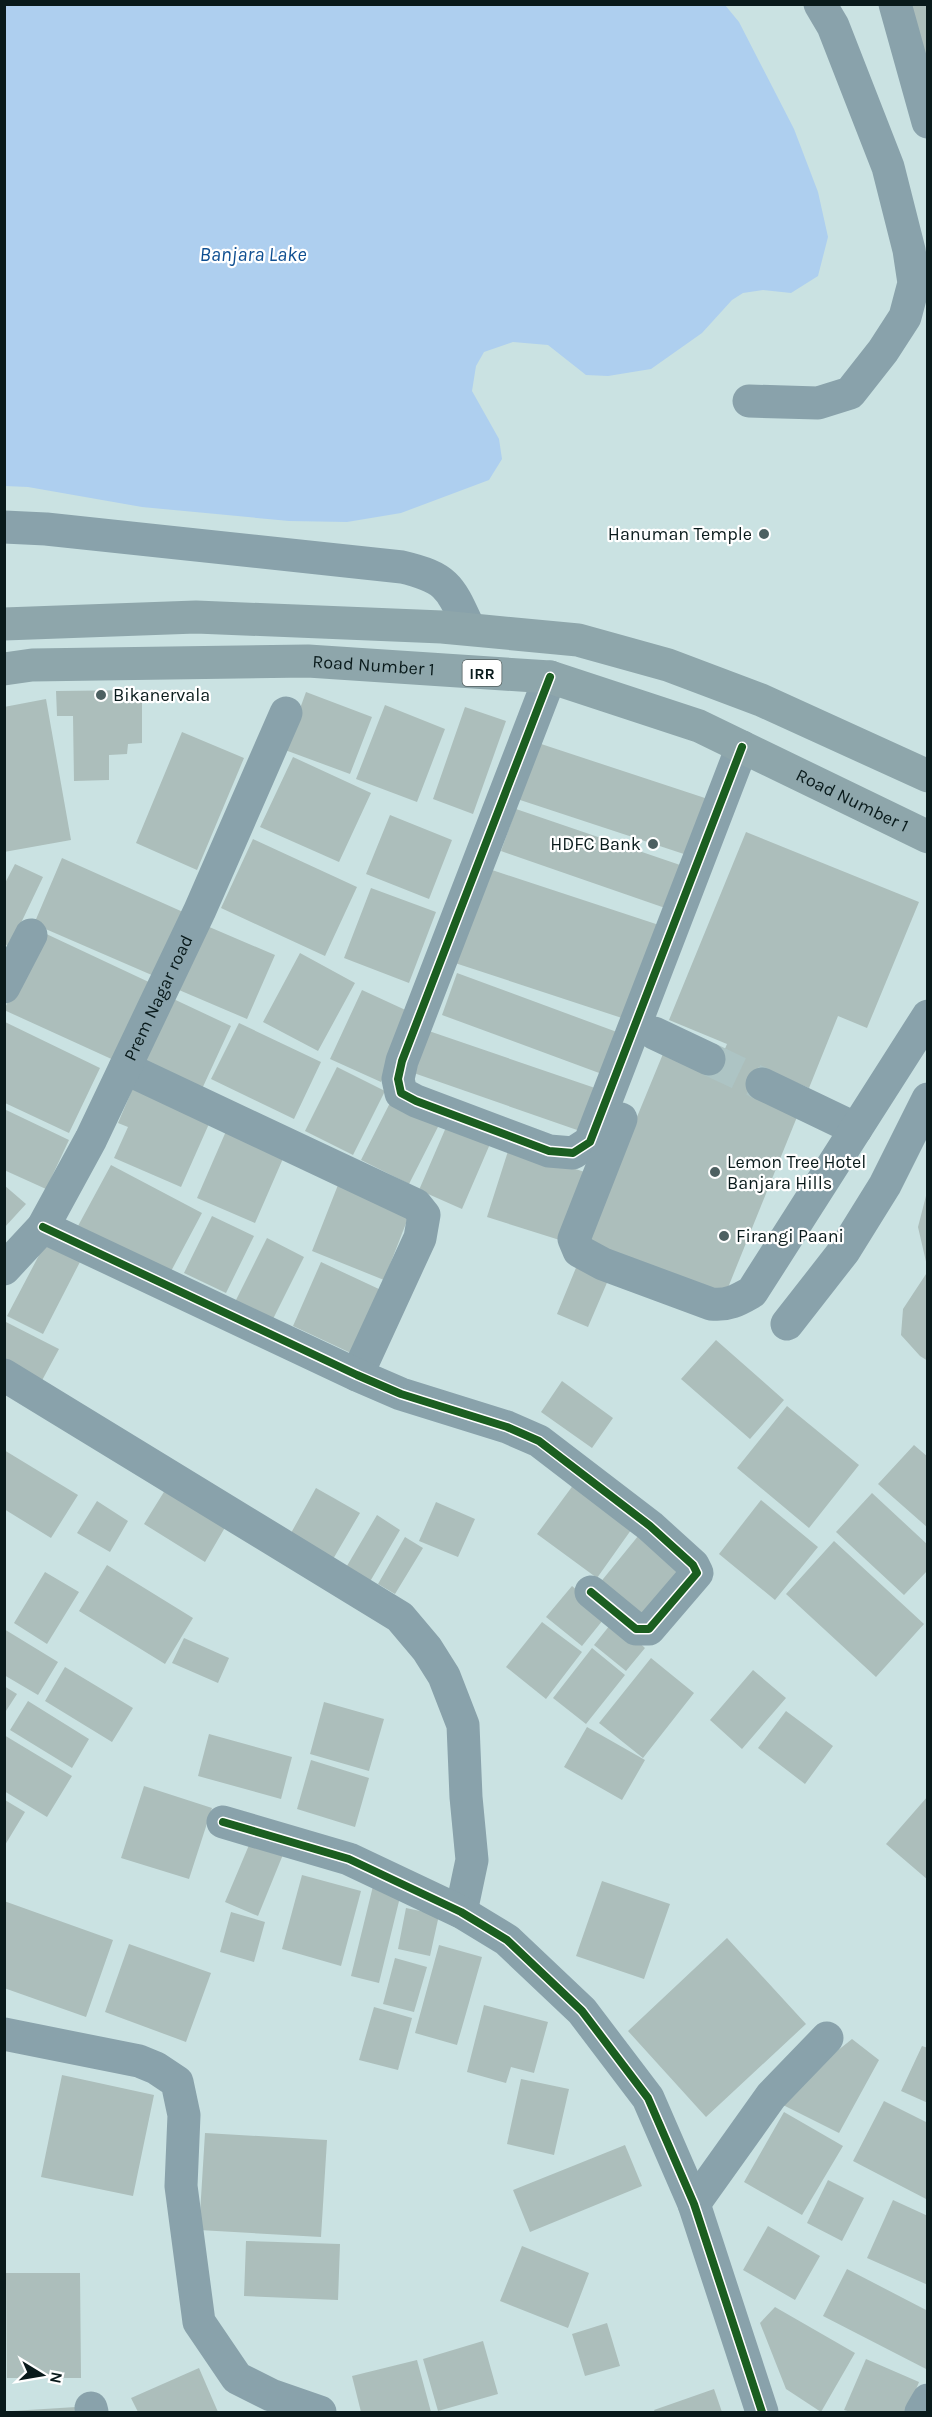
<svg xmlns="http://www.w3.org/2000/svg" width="932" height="2417" viewBox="0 0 932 2417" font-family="Karla,sans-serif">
	<rect width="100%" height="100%" fill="#cae2e2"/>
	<!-- water -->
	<path fill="#aecfef" d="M4 5H725L739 22 794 129 818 192 828 237 818 276 791 293 763 290 743 293 732 300 702 333 651 369 608 376 586 375 548 345 513 342 484 352 476 366 472 391 499 439 502 459 489 480 401 513 347 522 289 521 142 507 28 487 5 486Z"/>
	<!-- building -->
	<path fill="#acbebb" d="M908 4H928V75Z
		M142 690V743L128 744 127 754 109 755V780L74 781 73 716H57L56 691Z
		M306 692 372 717 350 774 285 750Z
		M46 699 71 840 4 852V707Z
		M385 705 445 729 417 802 356 779Z
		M465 707 506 721 473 814 433 799Z
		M182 732 244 758 197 870 136 843Z
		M529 740 711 800 693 857 511 797Z
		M293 757 371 793 339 862 260 827Z
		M516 809 683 866 668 909 501 851Z
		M390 815 452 840 429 899 366 874Z
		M746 832 919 902 867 1028 838 1016 809 1088 759 1067 749 1091 799 1112 723 1300 585 1243 665 1049 716 1070 727 1044 669 1020Z
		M253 839 357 887 325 956 221 908Z
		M62 858 183 912 154 976 34 924Z
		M15 864 43 877 10 946 4 944V885Z
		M486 868 659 925 628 1020 455 963Z
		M371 888 436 912 409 983 344 958Z
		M207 926 275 955 247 1019 179 990Z
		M40 931 153 984 118 1062 4 1010Z
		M300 953 355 983 318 1051 263 1022Z
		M457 973 625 1035 610 1077 442 1015Z
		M362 990 412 1013 381 1082 330 1059Z
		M165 995 231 1026 201 1091 135 1061Z
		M5 1022 100 1068 69 1133 5 1103Z
		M239 1023 321 1062 294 1119 211 1079Z
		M423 1029 595 1088 580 1131 408 1071Z
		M337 1067 385 1091 353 1155 305 1131Z
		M135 1083 212 1117 181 1187 114 1158 128 1127 118 1123Z
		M394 1095 442 1119 409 1184 361 1160Z
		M4 1109 69 1140 46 1189 4 1170Z
		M447 1125 490 1144 462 1209 419 1190Z
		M227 1129 285 1154 255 1223 197 1198Z
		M509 1148 588 1173 566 1242 487 1217Z
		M111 1165 202 1213 169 1275 78 1226Z
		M4 1185 26 1204 4 1228Z
		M338 1185 410 1213 384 1280 312 1251Z
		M927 1192 928 1266H927L918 1227Z
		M212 1216 254 1236 226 1293 184 1273Z
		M267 1238 304 1257 271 1323 234 1304Z
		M47 1240 82 1258 43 1334 7 1316Z
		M580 1258 612 1271 588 1327 557 1314Z
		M321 1262 381 1290 353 1354 293 1326Z
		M928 1271V1361L920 1356 901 1335 903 1309Z
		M4 1321 59 1349 39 1386 4 1368Z
		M716 1340 784 1400 750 1439 681 1379Z
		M562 1381 613 1418 592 1448 541 1412Z
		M787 1406 859 1465 809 1528 737 1468Z
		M914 1445 928 1457V1528L878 1484Z
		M4 1450 78 1495 51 1538 4 1509Z
		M577 1480 636 1523 597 1578 537 1534Z
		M167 1487 227 1524 205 1562 144 1524Z
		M316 1488 360 1513 329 1566 286 1542Z
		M872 1493 928 1545V1570L904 1595 836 1532Z
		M761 1500 818 1547 775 1600 719 1554Z
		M97 1501 128 1521 110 1552 77 1533Z
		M436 1502 475 1519 458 1557 419 1541Z
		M377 1515 400 1530 368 1585 344 1571Z
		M643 1530 689 1570 645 1623 599 1584Z
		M405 1537 423 1548 395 1594 378 1584Z
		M834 1541 924 1624 876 1677 786 1594Z
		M107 1565 193 1618 165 1664 79 1611Z
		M45 1572 79 1592 47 1644 14 1623Z
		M572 1586 607 1615 582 1646 546 1617Z
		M614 1620 645 1648 626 1671 594 1645Z
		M542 1622 582 1652 546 1699 506 1667Z
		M4 1629 58 1662 38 1695 4 1675Z
		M184 1638 229 1658 218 1683 172 1663Z
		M592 1648 625 1675 586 1724 553 1698Z
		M651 1658 694 1693 643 1758 599 1723Z
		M65 1667 133 1708 112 1742 45 1701Z
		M753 1670 786 1698 742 1749 710 1720Z
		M4 1686 17 1694 4 1714Z
		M28 1701 89 1739 72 1768 10 1730Z
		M324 1702 384 1719 369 1771 310 1754Z
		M786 1711 833 1746 805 1784 758 1748Z
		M587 1727 645 1760 622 1800 564 1767Z
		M209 1734 292 1757 281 1799 198 1776Z
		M4 1735 72 1776 47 1817 4 1791Z
		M311 1760 369 1778 355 1827 297 1809Z
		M144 1786 212 1808 189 1879 121 1858Z
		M928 1796V1880L886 1844Z
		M5 1800 25 1812 5 1845Z
		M252 1838 284 1852 258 1916 225 1902Z
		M302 1875 361 1891 341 1966 282 1949Z
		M602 1881 670 1904 644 1979 576 1956Z
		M373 1886 401 1893 379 1983 351 1976Z
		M4 1901 113 1940 86 2017 4 1988Z
		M406 1908 439 1915 430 1956 398 1949Z
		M231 1912 265 1922 254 1962 220 1952Z
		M727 1938 806 2024 706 2117 628 2031Z
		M129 1944 211 1973 186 2042 105 2012Z
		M439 1945 482 1957 457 2045 415 2033Z
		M395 1958 427 1967 414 2012 383 2004Z
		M484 2005 548 2022 534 2073 511 2067 506 2083 467 2072Z
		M374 2007 412 2018 398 2070 359 2060Z
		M852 2039 879 2060 839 2133 775 2101Z
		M922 2046 928 2048V2103L901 2091Z
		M62 2075 154 2095 133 2196 41 2177Z
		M521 2079 569 2089 554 2155 507 2144Z
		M884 2101 928 2123V2200L853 2161Z
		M784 2112 843 2146 802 2215 744 2182Z
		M205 2133 327 2140 321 2237 199 2230Z
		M625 2145 642 2186 530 2232 513 2190Z
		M828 2180 864 2198 842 2241 807 2223Z
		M893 2200 928 2216V2285L867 2258Z
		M768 2226 820 2256 795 2300 743 2270Z
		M246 2241 340 2244 338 2300 244 2296Z
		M522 2246 589 2273 568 2328 500 2301Z
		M847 2269 928 2311V2370L823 2316Z
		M6 2273H80L81 2378H7Z
		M775 2307 855 2353 821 2412 786 2389 760 2323Z
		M607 2323 620 2366 585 2376 572 2334Z
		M483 2341 498 2394 438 2411 423 2359Z
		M866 2359 919 2382 907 2412H851L844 2410Z
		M417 2360 431 2412H361L352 2376Z
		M199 2368 218 2412H138L131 2398Z
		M714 2389 722 2412H655L654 2410Z
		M76 2407V2412H12V2411Z"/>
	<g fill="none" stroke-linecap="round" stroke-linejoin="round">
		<!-- minor-tunnel -->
		<path stroke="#adc4c4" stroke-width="33" stroke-dasharray="33 16" stroke-linecap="butt" d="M709 1059 762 1084"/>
		<!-- minor -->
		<g stroke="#89a2ab" stroke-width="33">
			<path d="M895 4 928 122"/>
			<path d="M749 401 818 403 850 393 883 351 905 317 914 283 909 250 888 167 833 26 820 4"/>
			<path d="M4 527 46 529 402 567C448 578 450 587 469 628"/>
			<path d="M550 677 402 1061 398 1079 401 1093 416 1101 549 1151 573 1153 590 1142 742 747"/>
			<path d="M4 987 31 935"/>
			<path d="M654 1033 709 1059"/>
			<path d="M125 1068 416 1205 424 1215 420 1238 357 1375"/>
			<path d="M762 1084 856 1129"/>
			<path d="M621 1119 574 1239 579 1251 603 1264 711 1304C728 1306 738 1300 752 1292L928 1016"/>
			<path d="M43 1227 357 1375 401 1394 507 1427 539 1441 650 1526 693 1565 697 1573 649 1629H636L591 1592"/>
			<path id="s1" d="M4 1269 43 1227 91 1139 200 910 286 713"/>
			<path d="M787 1324 844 1251 885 1185 928 1099"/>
			<path d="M4 1375 400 1617 427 1649 444 1676 463 1725 466 1797 472 1860 461 1912"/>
			<path d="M223 1822 349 1859 461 1912 507 1940 582 2011 648 2098 694 2204 762 2412"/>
			<path d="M4 2034 139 2061 156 2068 177 2082 184 2115 181 2186 199 2322 237 2378 271 2395 320 2412"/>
			<path d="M694 2204 771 2096 827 2038"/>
			<path d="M91 2408 92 2412"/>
			<path d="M921 2412 928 2400"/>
		</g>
		<!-- major -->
		<g stroke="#8ea6ab" stroke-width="33">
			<path d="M4 624 196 617 442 627 578 640 668 665 761 700 928 776"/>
			<path id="s2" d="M4 669 32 665 308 661 550 677 699 726 928 837"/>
		</g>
		<defs>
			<path id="cycleway" d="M550 677 402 1061 398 1079 401 1093 416 1101 549 1151 573 1153 590 1142 742 747
				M43 1227 357 1375 401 1394 507 1427 539 1441 650 1526 693 1565 697 1573 649 1629H636L591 1592
				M223 1822 349 1859 461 1912 507 1940 582 2011 648 2098 694 2204 762 2412"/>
		</defs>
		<!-- cycleway casing -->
		<use href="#cycleway" stroke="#fff" stroke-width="11"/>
		<!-- cycleway -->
		<use href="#cycleway" stroke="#1b5e20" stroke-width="8"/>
	</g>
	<!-- markers -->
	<g fill="#4d6061" stroke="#fff" stroke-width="2">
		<circle cx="764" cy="534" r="6"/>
		<circle cx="101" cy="695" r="6"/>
		<circle cx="653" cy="844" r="6"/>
		<circle cx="715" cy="1172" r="6"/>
		<circle cx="724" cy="1236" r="6"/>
	</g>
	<g text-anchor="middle" stroke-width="4.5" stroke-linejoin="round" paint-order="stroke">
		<!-- shield labels -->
		<rect fill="#fff" stroke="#535f5f" stroke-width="1.5" x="462.5" y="660" width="39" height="26" rx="4.5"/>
		<g font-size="16" font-weight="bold" fill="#091a1b">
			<text x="482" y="679">IRR</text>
		</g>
		<!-- poi labels -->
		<g font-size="18" fill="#091a1b" stroke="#fff" text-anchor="start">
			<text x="752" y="540" text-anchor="end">Hanuman Temple</text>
			<text x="113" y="701">Bikanervala</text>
			<text x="641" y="850" text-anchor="end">HDFC Bank</text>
			<text x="727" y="1168">Lemon Tree Hotel<tspan x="727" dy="21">Banjara Hills</tspan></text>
			<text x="736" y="1242">Firangi Paani</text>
		</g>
		<!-- street labels -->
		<g font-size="18" fill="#091a1b" stroke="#fff">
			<text dy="6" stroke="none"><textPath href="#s2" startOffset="370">Road Number 1</textPath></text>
			<text dy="6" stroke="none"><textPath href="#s2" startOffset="874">Road Number 1</textPath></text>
			<text dy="6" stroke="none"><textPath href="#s1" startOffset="314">Prem Nagar road</textPath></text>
		</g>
		<!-- water labels -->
		<g font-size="20" font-style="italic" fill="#0f4f91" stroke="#fff">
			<text x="253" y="261">Banjara Lake</text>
		</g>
	</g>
	<!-- border -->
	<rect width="932" height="2417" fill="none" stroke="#091a1b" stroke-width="12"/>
	<!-- north arrow -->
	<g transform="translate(42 2375) rotate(101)" stroke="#ffffff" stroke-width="4.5" paint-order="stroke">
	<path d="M0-4.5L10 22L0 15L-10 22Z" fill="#091a1b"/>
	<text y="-9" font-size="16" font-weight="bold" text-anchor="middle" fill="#091a1b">N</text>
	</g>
</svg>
